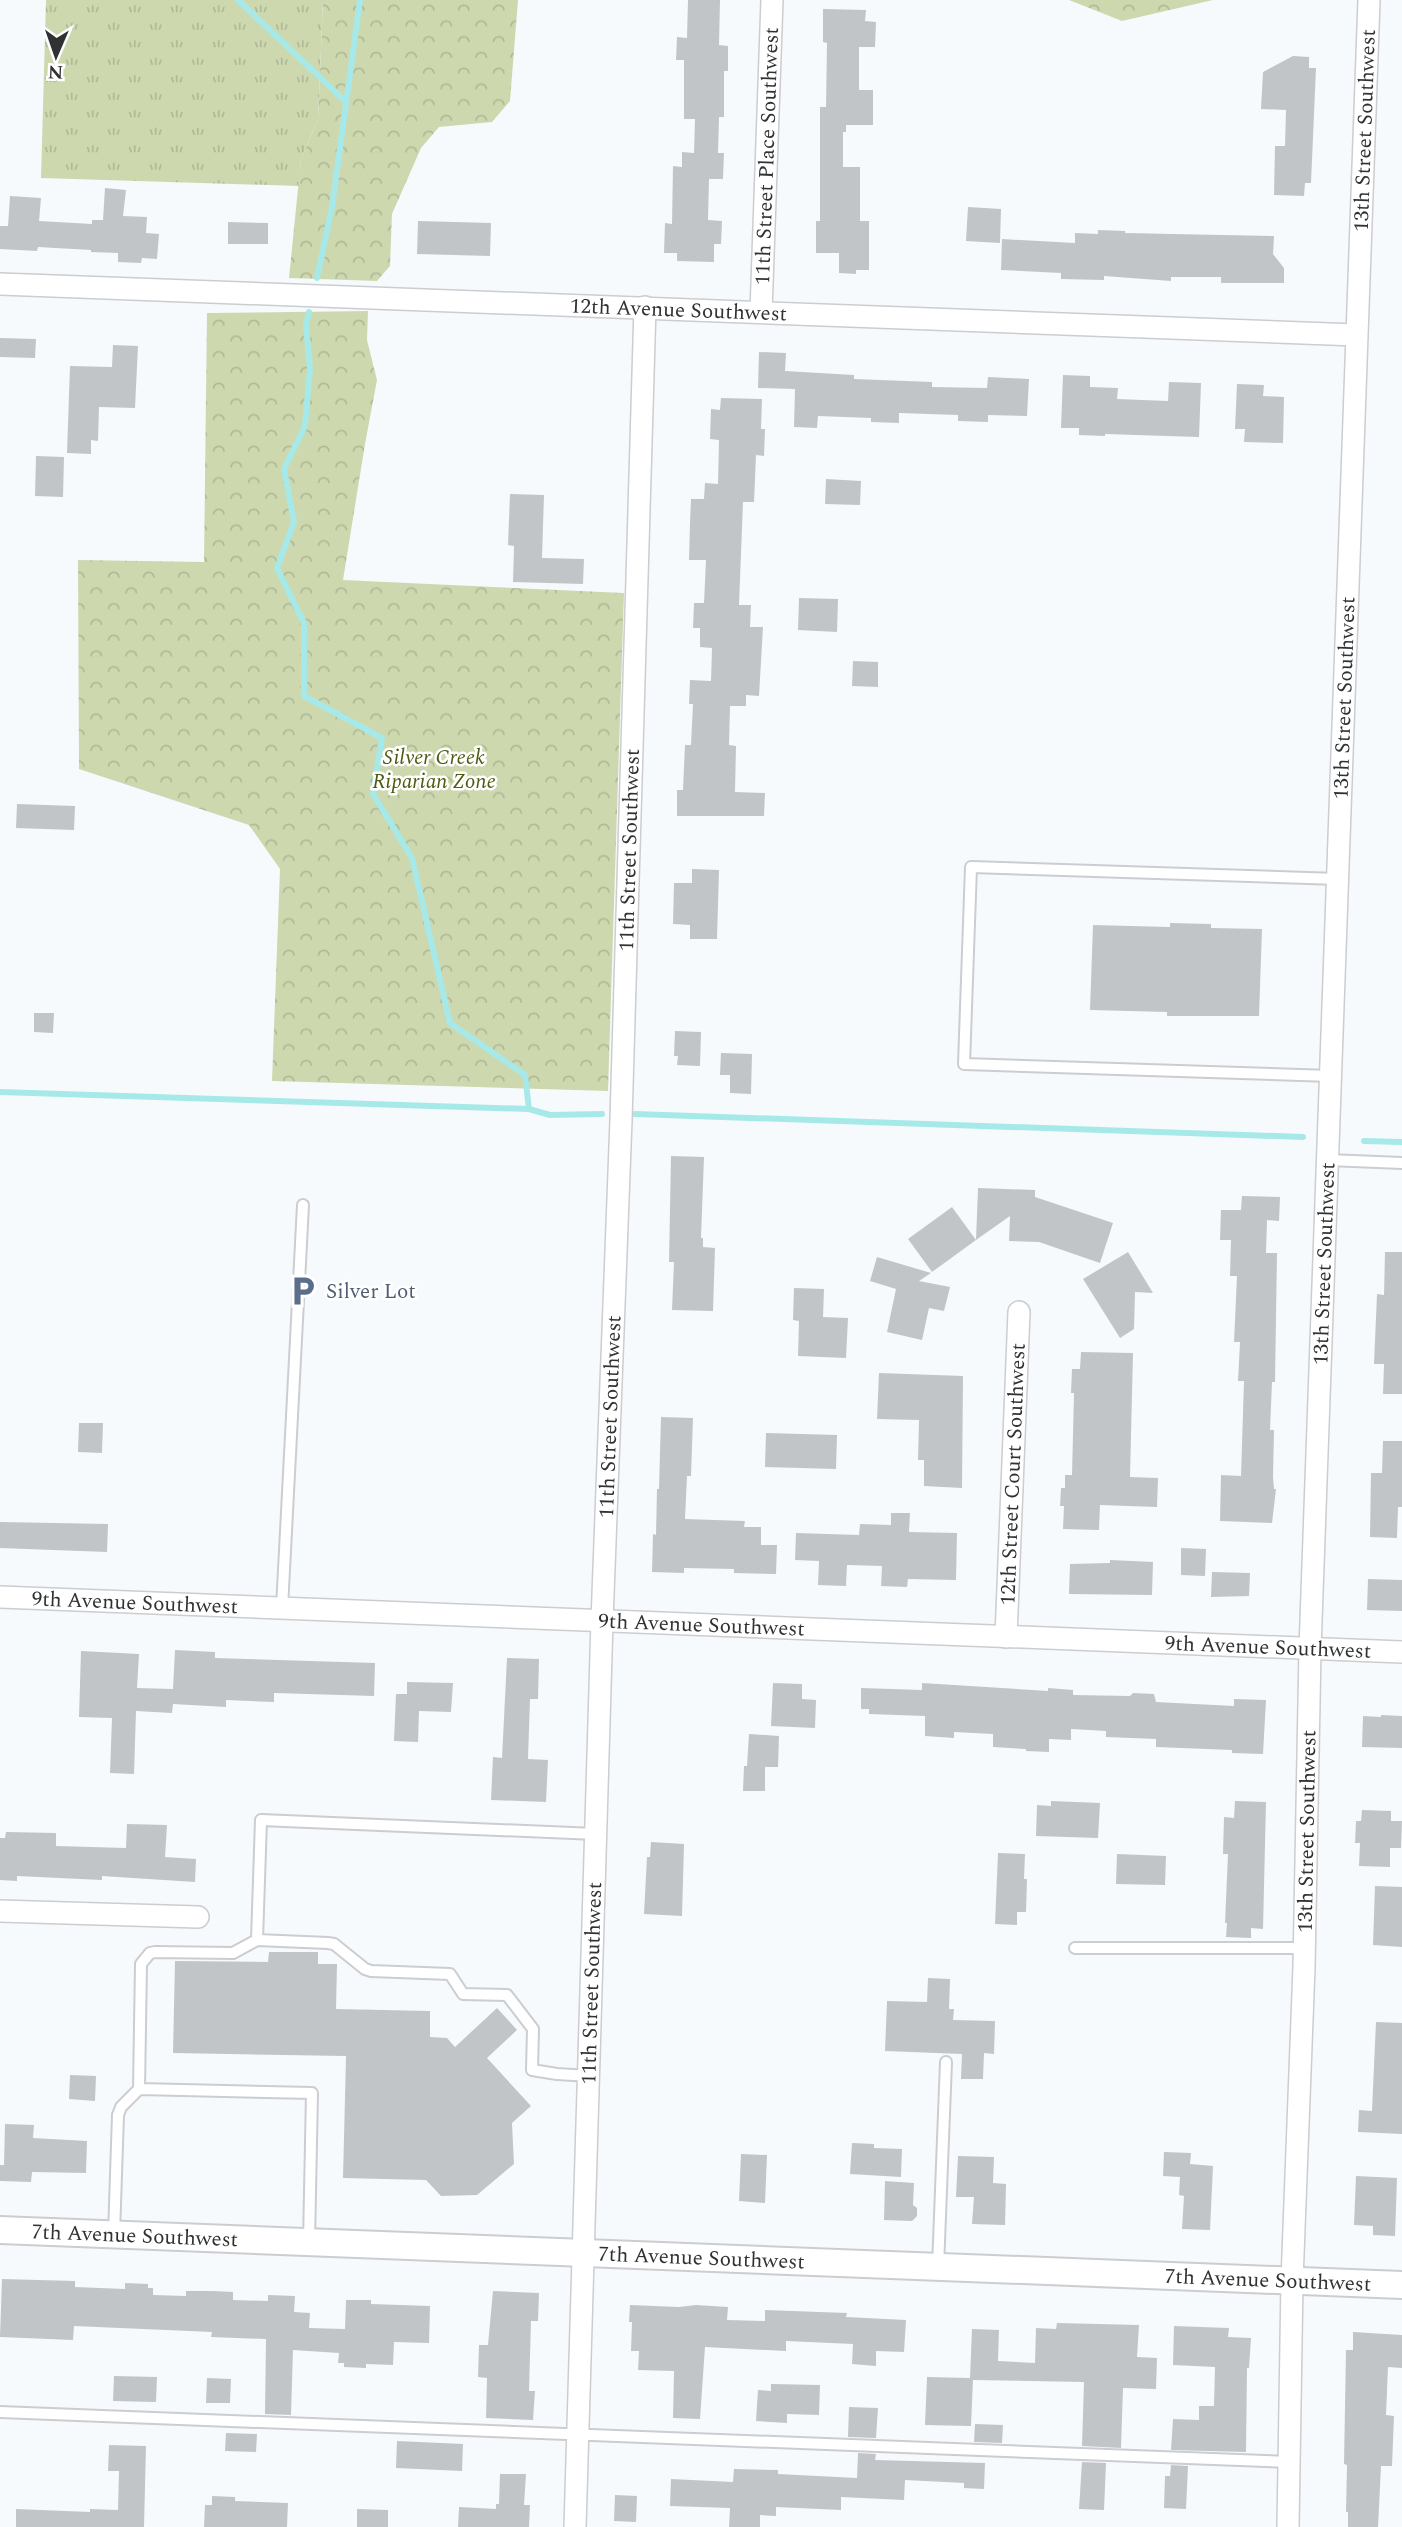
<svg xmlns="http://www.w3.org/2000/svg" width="1402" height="2527" viewBox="0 0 1402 2527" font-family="Spectral,serif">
	<defs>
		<pattern id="grass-tufts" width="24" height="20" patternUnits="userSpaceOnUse" patternTransform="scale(1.75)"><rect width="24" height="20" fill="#cdd8af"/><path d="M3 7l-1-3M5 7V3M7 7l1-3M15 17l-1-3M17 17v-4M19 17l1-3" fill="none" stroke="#b0ba97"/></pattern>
		<pattern id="forest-crowns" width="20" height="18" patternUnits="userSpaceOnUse" patternTransform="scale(1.75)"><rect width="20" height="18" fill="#cdd8af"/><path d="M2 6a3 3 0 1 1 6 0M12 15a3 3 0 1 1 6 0" fill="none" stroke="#b0ba97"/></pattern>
	</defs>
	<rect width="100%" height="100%" fill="#f7fafd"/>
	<!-- grass -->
	<path fill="url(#grass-tufts)" d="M46 0H323L318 120 301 159 299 186 41 178Z"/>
	<!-- forest -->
	<path fill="url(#forest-crowns)" d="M323 0H518L510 101 492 122 439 127 421 148 392 214 390 266 377 281 289 278 301 159 318 120Z
		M1069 0H1213L1122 21Z
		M368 311 367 340 377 380 365 444 343 580 624 593 608 1091 272 1081 280 869 249 825 79 769 78 560 204 562 207 313Z"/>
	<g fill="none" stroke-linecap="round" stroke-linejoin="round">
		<!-- stream -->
		<path stroke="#a7e9e9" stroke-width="6" d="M238 0 346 102
			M317 278 332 207 360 0
			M309 312 306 325 310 368 305 426 284 469 294 522 277 568 304 623V696L382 738 373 794 412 858 450 1023 525 1075 529 1109 550 1115 602 1114
			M0 1092 529 1109
			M635 1114 1303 1137
			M1364 1141 1402 1142"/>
	</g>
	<!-- building -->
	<path fill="#c2c5c7" d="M688 0H720L719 45 728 46V71H724V117H719L718 153H724L723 179H709L708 220 722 221 721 244H714V262L677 261V253H664L665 223 672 224 673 166 682 167V152L694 153 695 119H684V60H676L677 37 687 38Z
		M823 9 866 10 865 21 876 22 875 47H859V90H873V125H846V132H843V167H860V221H869V270H856V274L839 273V253H816V221H820V107H826L827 43 823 42Z
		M1293 56 1309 57V68H1316L1311 183H1305L1304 196 1274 195 1275 146H1285L1286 110 1261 109 1263 72Z
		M105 188 126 190 123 216 147 217 146 233 159 234 157 259 142 258 141 263 118 262V253L91 252V250L38 247 37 251 0 249V226H8L10 196 41 198 39 221 92 224V220H103Z
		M968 207 1001 209 1000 243 966 241Z
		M418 221 491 223 490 256 417 254Z
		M228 222 268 223V244H228Z
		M1098 230 1125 231V233L1274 236 1273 254 1284 268V283H1221V277H1171V281L1104 276V280L1061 279V273L1001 270 1002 239 1075 243V233L1098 234Z
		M0 338 36 339 35 358 0 357Z
		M113 345 138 346 135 408 99 407 98 441 91 440V454L67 453 70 366 112 367Z
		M759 352 786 353 785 371 854 375V379L932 382V387L987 388 988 377 1029 379 1027 416 988 415V422L958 421V415L899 413V423L871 422V418L818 416 817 428 794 427 795 389 758 388Z
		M1063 375 1090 376V387L1118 388 1117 399 1168 401 1169 382 1201 383 1199 437 1105 434V436L1079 435V428H1061Z
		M1237 384 1264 385 1263 396 1284 397 1283 443 1244 442 1245 429H1235Z
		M721 398 762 399 761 429H765L764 456 756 455 754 502H743L739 605H751L750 627H763L759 696 746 695V706H730L729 745 736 746 735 792 765 793 764 816H677V790H683L685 745H691L693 704H689L690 680 711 681 712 648 700 647V628H693L694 603H704L706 560H689L690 523 691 499H704L705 483 718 484 719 440 710 439 711 409 720 410Z
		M36 456 64 457 63 497 35 496Z
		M826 479 861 481 860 505 825 504Z
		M510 494 544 495 542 558 584 559 583 584 513 582 514 546 508 545Z
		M799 598 838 599 837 632 798 630Z
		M853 661 878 662V687L852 686Z
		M17 804 75 806 74 830 16 828Z
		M692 869 719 870 717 939H690V925L673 924 674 883H692Z
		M1170 923 1211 924V928L1262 929 1259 1016H1167V1012L1090 1010 1093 925 1170 927Z
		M34 1013H54L53 1033 34 1032Z
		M675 1031 701 1032 700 1066 677 1065 678 1056H674Z
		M721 1053 752 1054 751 1094 730 1093V1075H720Z
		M671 1156 704 1157 701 1238H703V1247L715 1248 713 1311 672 1310 674 1262H669Z
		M978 1188 1035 1190V1197L1113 1223 1100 1263 1039 1242 1009 1241 1010 1216 976 1240Z
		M1242 1196 1280 1197 1279 1221 1267 1220 1266 1253H1277L1275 1382H1272L1270 1430H1274L1273 1477 1274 1489H1276L1272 1523 1220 1521 1221 1475 1241 1476 1244 1381H1238L1240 1342H1234L1237 1276H1230L1231 1240H1220L1221 1210H1241Z
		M952 1207 976 1240 932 1272 908 1239Z
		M1128 1252 1153 1293 1135 1292 1134 1329 1120 1338 1083 1279Z
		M1385 1252H1402V1394H1383L1384 1364H1374L1377 1294 1384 1295Z
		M877 1257 931 1273 919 1281 950 1287 944 1311 929 1308 922 1340 887 1332 896 1289 870 1281Z
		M794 1288 824 1289 823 1317 848 1318 846 1358 798 1356 799 1321 793 1320Z
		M1081 1352 1133 1353 1130 1477 1158 1478 1157 1507 1100 1505 1099 1530 1063 1529 1064 1506H1060L1061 1488H1065V1475H1072L1074 1393H1071L1072 1369H1080Z
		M879 1373 963 1376 962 1488 924 1486V1460H918L919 1420 877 1419Z
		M661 1417 693 1418 691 1476H687L685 1519 745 1521 744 1527H761V1545H777L776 1574 734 1573V1569L684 1568V1573L652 1572 653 1534 656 1535 657 1489H659Z
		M79 1423H103L102 1453 78 1452Z
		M766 1433 837 1435 836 1469 765 1467Z
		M1383 1441H1402V1507H1398L1397 1538 1370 1537 1371 1473H1382Z
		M891 1513H910L909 1532 957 1533 956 1580 908 1579 907 1587 881 1586 882 1566 847 1565 846 1586 818 1585 819 1561 795 1560 796 1533 859 1535 860 1524 891 1525Z
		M0 1522 108 1524 107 1552 0 1548Z
		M1181 1548 1206 1549 1205 1576 1181 1575Z
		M1110 1560 1153 1562 1152 1595 1069 1594 1070 1564 1110 1563Z
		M1212 1572 1250 1573 1249 1596 1211 1597Z
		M1368 1579 1402 1580V1611L1367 1610Z
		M175 1650 215 1652V1658L375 1663 374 1696 274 1693V1702L226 1700V1707L173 1704 172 1713 136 1711 134 1774 110 1773 112 1718 79 1717 81 1651 139 1654 137 1688 173 1689Z
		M507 1658 539 1659 538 1699H530L528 1759 548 1760 546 1802 491 1800 493 1757 502 1758Z
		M407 1682 453 1683 451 1712 419 1711 418 1742 394 1741 396 1694H407Z
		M773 1683 802 1684V1699L816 1700 815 1728 771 1726Z
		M922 1683 1048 1691V1688L1073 1690V1695L1130 1696 1133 1693 1154 1694 1156 1702 1234 1706V1699L1266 1700 1263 1754 1232 1753V1750L1156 1747V1739L1106 1737V1731L1071 1729V1740L1049 1739V1752L1026 1751V1749L993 1747V1734L954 1732V1738L925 1736V1716L869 1714V1709H861V1688L922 1690Z
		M1381 1715 1402 1716V1748L1362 1747 1363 1716 1381 1717Z
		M749 1734 779 1736 778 1767H765V1791H743L744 1766H747Z
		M1051 1801 1100 1803 1098 1838 1036 1836 1037 1805 1051 1806Z
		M1235 1801 1266 1802 1263 1929 1251 1928V1938L1226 1937 1227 1923H1225L1228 1854H1223L1224 1817 1234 1818Z
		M1362 1810 1391 1811V1821H1402L1401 1848H1390V1867L1359 1866 1360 1843H1355L1356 1821H1361Z
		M127 1824 167 1825 165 1857 196 1859 195 1882 102 1876V1880L17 1876V1881L0 1880V1838H5L6 1832 56 1833V1846L126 1848Z
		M651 1842 684 1844 682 1916 644 1914 647 1857H650Z
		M998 1853 1025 1854 1024 1879H1027L1026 1912H1017V1925L995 1924Z
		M1117 1854 1166 1856 1165 1885 1116 1884Z
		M1375 1886 1402 1887V1947L1373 1945Z
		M269 1952H318V1964H337L336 2009 430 2011V2037L447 2038 455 2047 497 2008 517 2030 487 2058 531 2106 512 2123 514 2164 477 2195 441 2196 426 2180 343 2178 346 2056 173 2053 175 1961 268 1962Z
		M928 1978 950 1979 949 2009H954L953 2020 995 2021 994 2054 984 2053 983 2079H961L962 2054 885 2051 887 2001 927 2002Z
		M1376 2022 1402 2023V2134L1358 2132 1359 2110 1372 2111Z
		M70 2075 96 2076 95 2101 69 2099Z
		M5 2124 34 2125 33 2138 87 2141 86 2173 32 2172 31 2182 0 2181V2165H4Z
		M852 2143 874 2144V2148L902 2149 901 2177 850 2174Z
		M1164 2152 1191 2153 1190 2164 1213 2166 1210 2230 1182 2229 1184 2196 1179 2195 1180 2177 1163 2176Z
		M741 2154 767 2155 765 2203 739 2201Z
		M958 2156 994 2157 993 2183 1006 2184 1005 2225 972 2224 974 2197H956Z
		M1356 2176 1397 2178 1395 2236 1373 2235V2226L1354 2225Z
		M885 2181 914 2183 913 2205 917 2208V2216L912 2221 884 2220Z
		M2 2279 75 2281V2287L125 2289V2283L148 2284V2288H153V2295L186 2296V2291H213L233 2292V2300L268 2301V2295L295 2296 294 2312 310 2313 309 2328 345 2329 346 2300H371V2304L430 2306 429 2343 394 2342 393 2365 366 2364V2368L344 2367V2363H338L339 2353 293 2350 291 2415 265 2414 266 2339 211 2337 212 2332 74 2326 73 2340 0 2337Z
		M493 2291 539 2293 538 2321H531L529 2391H535L533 2420 486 2418 487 2378 478 2377 479 2345H488Z
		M630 2305 679 2307 696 2305 728 2307 727 2320 765 2321V2310L847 2313 846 2317 906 2320 904 2352 876 2351V2366L852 2364 853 2344 786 2341V2351L705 2347 700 2419 673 2418 674 2371 638 2370 639 2351H631L632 2322H629Z
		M1057 2323 1139 2325 1137 2357 1157 2358 1156 2389 1123 2388 1121 2448 1082 2446 1084 2382 973 2380 971 2426 925 2425 927 2377 970 2378 972 2329 999 2330 998 2361 1035 2363 1036 2328 1056 2329Z
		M1174 2326 1229 2328 1228 2337 1251 2338 1249 2368H1247L1246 2452 1171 2450 1173 2419 1199 2420V2406H1214L1215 2367 1173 2365Z
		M1353 2332 1402 2335V2368L1388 2367 1386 2415 1394 2416 1392 2466H1381L1378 2527H1348V2512H1346L1347 2465 1344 2464 1346 2350H1353Z
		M114 2376 157 2377 156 2402 113 2401Z
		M207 2378 231 2379 230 2403H206Z
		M771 2384 820 2385 819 2415 787 2414V2423L756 2421 758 2390 771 2391Z
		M849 2407 878 2408 876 2438 848 2437Z
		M975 2424 1003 2425 1002 2443 974 2442Z
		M226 2433 257 2434 256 2452 225 2451Z
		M397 2441 463 2444 462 2471 396 2468Z
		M109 2445 146 2446 144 2527H16V2509L90 2512V2509L118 2510 119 2471H108Z
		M858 2453 876 2454 875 2460 985 2463 984 2489 964 2488V2483L905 2480 904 2500 841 2497V2510L776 2507V2516L760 2515V2527H729L730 2508 670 2506 671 2479 733 2482 734 2469 778 2470V2474L857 2478Z
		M1082 2462 1106 2463 1104 2510 1079 2509Z
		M1171 2465 1188 2466 1186 2509 1164 2508 1165 2476H1170Z
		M500 2474H526L524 2505H530L529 2527H458L459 2507 496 2509V2504H499Z
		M615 2495 637 2496 636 2522 614 2521Z
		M212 2496 235 2497V2501L288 2503 287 2527H204L205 2505H212Z
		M357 2509 388 2510V2527H357Z"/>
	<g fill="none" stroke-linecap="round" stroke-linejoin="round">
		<defs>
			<path id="service" d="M1331 1076 964 1064 971 867 1338 879
				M1328 1160 1402 1163
				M282 1608 303 1205
				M257 1940 261 1820 596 1834
				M1075 1948H1304
				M139 2089 141 1964 150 1953 155 1952 233 1953 257 1940 328 1943 334 1944 365 1969 371 1971 450 1974 463 1994 507 1995 533 2029 532 2070 557 2074 590 2076
				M114 2234 118 2115 121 2107 139 2089 312 2093 309 2242
				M938 2267 946 2062
				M0 2412 1289 2462"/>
			<g id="minor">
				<path id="s1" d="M0 284 1356 335"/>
				<path id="s2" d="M761 312 772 0"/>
				<path id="s3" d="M0 1597 1402 1652"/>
				<path id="s4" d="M1006 1637 1019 1312"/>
				<path d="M0 1911 198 1917"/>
				<path id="s5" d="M575 2527 602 1621 621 1120 645 307"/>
				<path id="s6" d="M1288 2527 1292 2281 1304 1967 1310 1649 1369 0"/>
			</g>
			<g id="tertiary">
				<path id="s7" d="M0 2230 1402 2285"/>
			</g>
		</defs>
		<!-- service casing -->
		<use href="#service" stroke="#cbcdd0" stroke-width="14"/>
		<!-- minor casing -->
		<use href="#minor" stroke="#cbcdd0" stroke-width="24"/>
		<!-- tertiary casing -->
		<use href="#tertiary" stroke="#cbcdd0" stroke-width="30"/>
		<!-- service -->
		<use href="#service" stroke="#fff" stroke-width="10"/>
		<!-- minor -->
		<use href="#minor" stroke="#fff" stroke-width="21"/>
		<!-- tertiary -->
		<use href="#tertiary" stroke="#fff" stroke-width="26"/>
	</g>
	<!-- icons -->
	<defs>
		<symbol id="parking-bare" viewBox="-9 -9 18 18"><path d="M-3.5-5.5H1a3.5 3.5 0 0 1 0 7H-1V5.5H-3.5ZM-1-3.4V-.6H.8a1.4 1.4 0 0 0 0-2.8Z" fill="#5c6f8a" stroke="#fff" stroke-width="2.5" paint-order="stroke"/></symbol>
	</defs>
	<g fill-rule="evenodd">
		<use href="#parking-bare" x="281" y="1269" width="44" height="44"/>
	</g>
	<g text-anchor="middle" stroke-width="5" stroke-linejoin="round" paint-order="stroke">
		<!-- street labels -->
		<g font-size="21" fill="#303132" stroke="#fff">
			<text dy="7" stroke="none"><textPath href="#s6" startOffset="2398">13th Street Southwest</textPath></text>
			<text dy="7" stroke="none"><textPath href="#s2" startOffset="156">11th Street Place Southwest</textPath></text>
			<text dy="7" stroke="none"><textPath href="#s1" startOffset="679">12th Avenue Southwest</textPath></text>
			<text dy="7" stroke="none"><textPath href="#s6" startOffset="1830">13th Street Southwest</textPath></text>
			<text dy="7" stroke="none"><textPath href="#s5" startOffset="1678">11th Street Southwest</textPath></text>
			<text dy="7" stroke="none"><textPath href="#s6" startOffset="1264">13th Street Southwest</textPath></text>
			<text dy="7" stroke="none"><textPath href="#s5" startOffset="1111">11th Street Southwest</textPath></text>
			<text dy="7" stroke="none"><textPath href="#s4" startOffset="163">12th Street Court Southwest</textPath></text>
			<text dy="7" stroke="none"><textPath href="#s3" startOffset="135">9th Avenue Southwest</textPath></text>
			<text dy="7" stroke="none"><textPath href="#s3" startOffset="702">9th Avenue Southwest</textPath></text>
			<text dy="7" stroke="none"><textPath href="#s3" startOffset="1269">9th Avenue Southwest</textPath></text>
			<text dy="7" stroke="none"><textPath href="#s6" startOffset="696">13th Street Southwest</textPath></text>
			<text dy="7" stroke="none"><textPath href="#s5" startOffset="544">11th Street Southwest</textPath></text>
			<text dy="7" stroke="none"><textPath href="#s7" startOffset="135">7th Avenue Southwest</textPath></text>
			<text dy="7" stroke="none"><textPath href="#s7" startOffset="702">7th Avenue Southwest</textPath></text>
			<text dy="7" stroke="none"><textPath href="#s7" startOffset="1269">7th Avenue Southwest</textPath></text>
		</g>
		<!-- park labels -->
		<g font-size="21" font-style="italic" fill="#4d5a11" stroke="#fff">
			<text x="434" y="764">Silver Creek<tspan x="434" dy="24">Riparian Zone</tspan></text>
		</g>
		<!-- service labels -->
		<g font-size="21" fill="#4e5e75" stroke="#fff" text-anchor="start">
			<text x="326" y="1298">Silver Lot</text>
		</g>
	</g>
	<!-- north arrow -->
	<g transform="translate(56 56) rotate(182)" stroke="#ffffff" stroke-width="5" paint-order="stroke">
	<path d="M0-5L12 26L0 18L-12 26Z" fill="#303132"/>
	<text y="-10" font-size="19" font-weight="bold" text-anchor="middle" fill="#303132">N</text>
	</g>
</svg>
